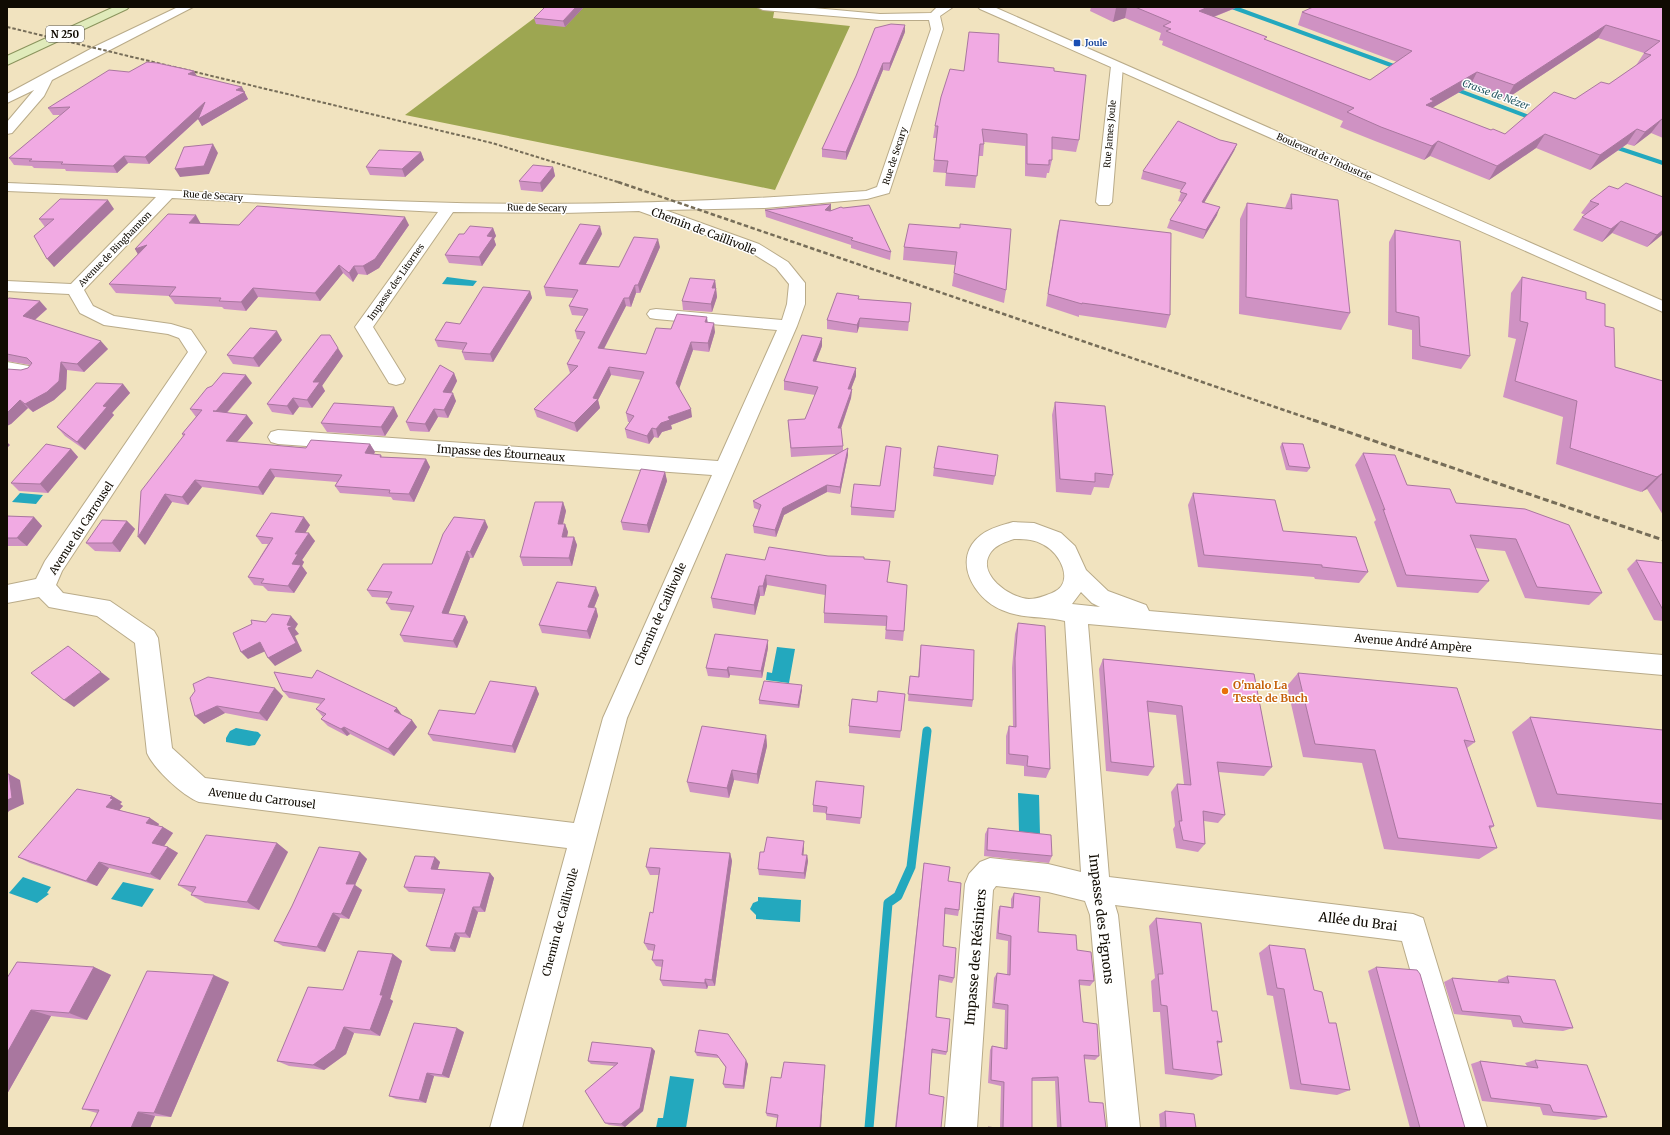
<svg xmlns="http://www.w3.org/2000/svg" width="1670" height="1135" viewBox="0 0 1670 1135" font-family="Merriweather,serif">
	<rect width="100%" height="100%" fill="#f1e3bf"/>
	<!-- forest -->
	<path fill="#9da651" d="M549 7H775L773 18 850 26 775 190 405 115Z"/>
	<!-- water -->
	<path fill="#23a8be" d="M447 277 477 281 473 286 442 284Z
		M20 493 43 495 36 504 12 502Z
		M777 647 795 649 789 683 766 680 767 672 772 673Z
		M236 728 258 732 261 735 255 745 249 746 226 742V738L230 731Z
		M1018 793 1039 795 1040 834 1019 832Z
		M23 877 51 887 47 893 49 894 37 903 9 893Z
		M123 882 154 889 142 907 111 899Z
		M758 897 801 900 800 922 756 919V915L750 909 753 903 758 901Z
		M670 1076 694 1079 686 1128H656L658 1118H663Z"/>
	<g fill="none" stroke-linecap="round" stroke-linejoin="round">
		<!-- stream-far1 -->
		<path stroke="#23a8be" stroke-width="4" d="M1232 7 1399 68
			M1452 88 1534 119
			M1612 146 1663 163"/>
		<!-- stream -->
		<path stroke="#23a8be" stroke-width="9" d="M869 1128 888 903 898 896 911 867 927 731"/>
		<defs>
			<path id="minor" d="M178 7H193L52 80 44 96 12 133 7 134V122L34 90 7 103V94L96 46Z
				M757 7H803L880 14 931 13 937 7H953L940 16 943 29 889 193 867 199 765 208 665 210 759 244 788 262 805 283V304L797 326 627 718 522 1128H490L567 848 199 802C183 796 154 769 147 753L135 643 97 616 49 607 39 597 7 603V585L36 579 45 561 188 352 179 338 168 334 104 325 80 313 69 294 7 291V281L71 284 156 197 7 191V183C145 188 283 198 421 202 569 207 718 202 866 191L877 187 931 29 929 20H880L763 10ZM172 198 438 212 355 327 389 383 396 385 403 383 405 379 373 327 453 212 563 213 639 211 747 250 776 268 789 284 787 304 782 320 656 309 650 310 647 314 650 318 656 319 777 330 718 461 278 430 271 432 268 437 271 442 278 444 712 475 603 718 574 823 205 778 172 748 158 638 154 631 110 601 63 593 56 585 62 571 206 352 191 330 171 324 114 316 93 306 84 290Z
				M1117 62 1123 66 1112 202 1109 205H1099L1096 202 1111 66Z
				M7 362 34 367 37 371 34 375 28 377 7 374Z
				M1013 522 1034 523 1061 533 1075 546 1086 570 1108 591 1146 605 1149 611 1663 655V675L1088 624 1109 877 1413 914 1423 918 1487 1128H1455L1402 941 1115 905 1118 915 1140 1128H1108L1090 915 1085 901 1048 892 996 886 993 890 977 1128H945L965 884 969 874 980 862 990 858 1048 864 1081 872 1065 621C1044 616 1022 619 1002 610 973 598 951 558 981 535 990 528 1003 525 1013 522ZM1014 539C1025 539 1034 539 1044 545 1060 553 1076 583 1052 593 1044 596 1037 599 1029 599 1010 598 975 574 991 552 997 544 1006 542 1014 539ZM1081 592 1092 603 1100 607 1072 604Z"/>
			<path id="tertiary" d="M978 7H994L1663 301V312L980 9Z"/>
			<path id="primary" d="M114 7H129L127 9 7 65V56Z"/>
		</defs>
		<!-- minor casing -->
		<use href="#minor" stroke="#b9ab89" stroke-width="2"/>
		<!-- tertiary casing -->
		<use href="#tertiary" stroke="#b9ab89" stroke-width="2"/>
		<!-- primary casing -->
		<use href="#primary" stroke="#8a945d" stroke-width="2"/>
		<!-- minor -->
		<use href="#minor" fill="#fff" fill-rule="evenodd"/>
		<!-- tertiary -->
		<use href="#tertiary" fill="#fff" fill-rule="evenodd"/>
		<!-- primary -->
		<use href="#primary" fill="#e0ebbb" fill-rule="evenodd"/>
		<!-- rail-far2 -->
		<path stroke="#766d58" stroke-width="2" stroke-dasharray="3.5 2" stroke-linecap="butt" d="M7 27 492 143 621 183"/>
		<!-- rail-far1 -->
		<path stroke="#766d58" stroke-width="2.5" stroke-dasharray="4.5 2.5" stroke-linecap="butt" d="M618 182 1316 421"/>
		<!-- rail -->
		<path stroke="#766d58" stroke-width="3" stroke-dasharray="6 3" stroke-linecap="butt" d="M1313 420 1663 540"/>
	</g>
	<!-- wall -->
	<path fill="#cf92c3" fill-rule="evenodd" d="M545 7H584L565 27 536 24 534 18Z
		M1091 7H1238L1214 17 1266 40 1370 80 1397 62 1298 25 1302 12 1663 7V138L1651 133 1634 146 1627 144 1590 170 1536 148 1489 180 1430 156 1424 160 1375 141 1340 127 1343 121 1162 45 1163 41 1159 40 1161 33 1125 18 1113 22 1090 11ZM1598 38 1644 53 1635 67 1609 84 1575 99 1505 134 1491 130 1432 108 1470 86 1506 99Z
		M905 32 889 71 883 70 846 160 822 157V149Z
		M998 62 1054 71 1079 140 1076 152 1052 149V160L1049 173H1047L1046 178 1025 176V146L984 142V144L983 156H979L975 188 945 186 946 173 933 172 937 138H933L935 126 964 71Z
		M129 72 197 76 244 92 248 99 202 126 198 119 149 164 128 163 117 173 66 171 65 169 34 168 32 166 14 165 9 158 61 115H53L48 108Z
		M1220 140 1237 144 1234 151 1204 203 1217 215 1203 239 1167 228 1170 220 1182 202 1178 201 1182 190 1141 179 1143 171Z
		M421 152 424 160 405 177 370 175 366 167Z
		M553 167 555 176 542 192 521 190 519 181Z
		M1618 189 1663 197V234L1647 247 1612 233 1602 242 1573 230 1582 217 1585 215 1581 213 1590 201Z
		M1291 194 1350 313 1341 330 1239 314 1240 219 1247 203 1285 208Z
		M114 209 54 267 45 227 39 219Z
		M765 210 831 211 891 252 890 260 851 248V245L766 217Z
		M1060 220 1170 315 1166 328 1079 315V317L1046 306 1057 232Z
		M201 223 239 225H409L379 268 367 275 358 274 353 282 343 273 320 301 258 297 246 311 224 309 222 307 175 304 169 296 116 293 109 284 138 254 135 249Z
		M493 228 496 236 494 239 496 245 482 266 449 263 445 255 464 234Z
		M960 228 1006 290 1004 303 952 286 955 265 903 260 904 247Z
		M1395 230 1470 356 1461 369 1412 359V330L1388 325 1389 242Z
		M602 234 585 265 619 267 660 247 640 293H636L631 307 626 306 604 349 646 354 671 329 707 323 715 332 709 352 693 350 679 388 692 417 671 425 672 429 662 432 658 438 654 437 649 444 627 438 625 429 630 422H628L626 413 641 380 611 375 598 400 600 408 577 432 537 417 534 409 570 373 567 364 581 340 577 339 575 331 584 316 572 315 569 306 574 298 546 296 544 287Z
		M1522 277 1586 299 1605 326 1615 367 1663 381V515L1647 489 1641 492 1556 464 1563 417 1503 397 1516 339 1508 337 1511 293Z
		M715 280 717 297 712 312 683 310 682 301Z
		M530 291 532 298 493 362 465 360 462 352 463 350 438 347 435 340 460 324Z
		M7 299 47 309 35 320 108 349 84 372 67 370 66 389 54 400 33 412 28 408 11 424 21 370 28 368 30 365 7 361Z
		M859 299 911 303 908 331 859 327 857 333 827 329V320Z
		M282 340 259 367 233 364 227 355Z
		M822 346 816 361 856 368V376L851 389H852L851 398 841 429 843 446V451L848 455 840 494 827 492 784 515 776 537 754 533 753 526 759 510 754 508 753 501 836 454 791 457 788 420 805 419 815 395 784 390V381Z
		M343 356 322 385 325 391 312 408 299 407 293 415 272 412 267 404Z
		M454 373 457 381 451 393 456 401 448 418 438 417 429 432 410 431 406 422Z
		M252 383 227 413 253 423 237 442 306 448 370 444 375 452 374 454 381 455 382 457 426 459 430 467 414 502 393 500 391 497 340 493 335 486 337 482 275 477 263 495 202 487 188 505 172 502 145 545 183 436 182 434 196 417 190 409Z
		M123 384 130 393 112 413 114 415 85 450 65 436 57 427Z
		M1055 402 1113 475 1109 488 1094 487 1091 495 1056 492 1052 415Z
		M398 416 385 436 327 432 321 423Z
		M1282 443 1310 468 1307 472 1286 470 1280 447Z
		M901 448 894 518 851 515V507L880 486Z
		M71 449 78 457 48 493 19 491 11 483Z
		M1363 453 1407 485 1456 503 1525 509 1602 593 1589 605 1525 598 1505 551 1475 548 1489 581 1478 593 1397 587 1374 522 1376 520 1355 465Z
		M934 468 995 476 993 485 933 476Z
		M665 472 667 481 649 533 623 530 621 522Z
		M1193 493 1283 531 1368 572 1359 583 1315 579 1314 577 1198 567 1188 505Z
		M563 502 566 511 563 524H565L568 532 567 537H574L577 545 572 566H523L520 557Z
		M7 516 34 517 42 526 27 546H7Z
		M127 521 135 529 120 552 95 551 86 543Z
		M310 525 305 533 315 541 302 560 304 562 302 566 307 573 294 593 268 591 263 586 254 585 248 577 268 544H262L256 536Z
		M488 527 473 558H470L448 614 465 616 468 622 457 648 404 642 400 635 411 612 391 610 386 603 389 598 372 597 367 590 432 564Z
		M828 556 864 559 888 582 904 631 903 641 885 639 886 626 824 623V613L825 595 767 585 764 596H760L755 615 713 608 711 598 765 560Z
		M1636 560 1663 563V621L1654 620 1627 569Z
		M599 595 594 608H596L598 616 590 639 542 633 539 625Z
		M1018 623 1050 769 1046 778 1024 776V766L1006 764V736L1009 726 1013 727 1012 668 1015 634Z
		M921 645 973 700 972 707 908 701 910 676 918 677Z
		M768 648 762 678 730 675 729 678 708 676 706 668Z
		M1103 659 1254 674 1272 767 1264 776 1218 772 1225 815 1218 823 1204 821 1205 844 1198 852 1176 848 1173 829 1175 826 1171 792 1177 784H1184L1176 715 1148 712 1154 767 1148 776 1106 771 1099 669Z
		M274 672 402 715 417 727 394 756 350 734 347 736 328 726 321 719 323 717 316 709 321 704 289 698 283 691Z
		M1298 673 1475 742 1467 748 1494 826 1490 829 1497 848 1479 859 1384 849 1362 763 1303 757 1287 686Z
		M536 687 539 694 515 753 433 741 428 734 475 714Z
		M802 689 799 708 759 704V700Z
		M905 694 900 738 849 733V726Z
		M283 696 267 721 225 713 204 724 190 698Z
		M1530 717 1663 730V820L1537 807 1512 732Z
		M766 735 767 746 758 784 734 780 729 798 690 792 687 782Z
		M864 786 860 824 826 820V813L813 812V805Z
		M112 796 122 802 120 804 123 806 119 810 150 818 159 824 158 826 163 827 173 833 164 846 168 847 178 853 160 880 109 868 97 886 30 863 18 857Z
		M988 828 1052 856 1049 863 984 856 985 834Z
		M277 843 288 852 259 910 205 903 191 895 192 893 178 885Z
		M804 847 803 855H807L808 861 805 879 759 875 758 869 764 852Z
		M360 852 367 859 355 885 362 890 349 919 340 918 325 952 283 946 274 941Z
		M730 853 732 861 715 986H708L707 989 663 986 660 980 662 967 656 966 652 960 654 951 648 950 644 943 653 913 659 875H650L646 867Z
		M435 857 440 862 438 869 490 873 494 878 485 912H478L470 938 460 937 455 952 431 951 426 946 443 894 409 892 404 887Z
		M924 863 948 881 959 910 958 916 945 914 943 946 954 978 952 983 938 980 936 1017 947 1052 946 1055 932 1053 929 1094 941 1128H895L923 869Z
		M1014 893 1038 932 1077 950 1094 981 1090 986 1079 985 1083 1022 1099 1056 1095 1060 1084 1059 1089 1102 1106 1128H1057L1055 1081H1032V1128H1000L1001 1086 988 1083 990 1050 992 1046 1004 1048 1005 1010 992 1008 994 978 997 973 1007 975 1008 941 996 939 998 911 1000 906 1011 907V899Z
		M1156 918 1212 1011 1222 1042 1217 1044 1222 1075 1212 1080 1165 1074 1160 1012H1153L1151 981 1155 978 1149 926Z
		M1269 945 1314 990 1329 1023 1350 1090 1337 1095 1290 1089 1273 996 1267 995 1259 953Z
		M393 954 402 961 390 999 393 1001 380 1036 354 1033 346 1054 324 1070 289 1066 277 1061 343 990Z
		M94 967 111 975 87 1020 51 1016 7 1094V978Z
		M1376 967 1465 1128H1410L1368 971Z
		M1507 976 1573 1028 1563 1031 1513 1027 1511 1020 1454 1014 1444 982 1452 978 1498 982V980Z
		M229 982 171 1117 155 1116 150 1128H91L97 1113 82 1109Z
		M699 1030 748 1064 744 1089 725 1088 723 1084 726 1068 719 1058 697 1056 695 1052Z
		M464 1032 449 1078 434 1076 426 1103 396 1099 389 1096Z
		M652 1048 655 1051 643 1111 625 1127 609 1125 605 1123 614 1066 591 1064 588 1061Z
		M1535 1060 1607 1117 1595 1120 1543 1115 1540 1107 1482 1101 1471 1064 1480 1061 1527 1066 1525 1063Z
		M825 1065V1069L777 1118 767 1116 766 1113 781 1078Z
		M1165 1111 1196 1128H1160L1159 1114Z"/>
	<!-- shaded-wall -->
	<path fill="#a9779f" d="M576 7H584L565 27 563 21Z
		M1120 7H1127L1125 18 1113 22 1116 8Z
		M1208 7H1238L1195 24 1199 11Z
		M905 25V32L889 71 890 63Z
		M1606 25 1598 38 1506 99 1514 85Z
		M883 63V70L846 160V152Z
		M194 71 198 78 188 74Z
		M1477 72 1470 86 1430 109 1419 120 1430 99Z
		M242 87 248 99 202 126 198 119 149 164 145 157 205 102 236 90Z
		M1662 119 1651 133 1634 146 1645 132Z
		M1637 129 1627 144 1590 170 1600 155Z
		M1545 134 1536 148 1489 180 1497 166Z
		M1438 141 1430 156 1424 160 1432 146Z
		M213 144 218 153 209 174 180 177 175 169Z
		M1237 144 1234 151 1200 210 1202 202Z
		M421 152 424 160 405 177 402 169Z
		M124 156 128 163 117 173 113 166Z
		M553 167 555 176 542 192 540 183Z
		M108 200 114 209 54 267 47 259Z
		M831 204V212L825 210Z
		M1220 207 1217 215 1203 239 1206 230Z
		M196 215 201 224 189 223Z
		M405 217 409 225 379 268 367 275 363 266Z
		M1621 221 1612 233 1602 242 1611 229Z
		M600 226 602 234 581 273 579 264Z
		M493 228 496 236 494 239 496 245 482 266 479 257 487 236Z
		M1663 230V234L1647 247 1657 235Z
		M658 239 660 247 640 293 638 285Z
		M147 245 140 258 135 249Z
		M339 265 343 273 320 301 315 293Z
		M354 266 358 274 353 282 349 273Z
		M715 280 717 297 712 312 711 304 712 288Z
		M635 285 636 293 631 307 629 298Z
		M253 288 258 297 246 311 241 302Z
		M530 291 532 298 493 362 490 354Z
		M624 298 626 306 600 356 598 348Z
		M40 301 47 309 30 324 23 316Z
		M707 317 708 325 705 322Z
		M860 318 859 327 857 333V325Z
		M714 323 715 332 709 352 708 343Z
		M277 331 282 340 259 367 253 358Z
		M822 338V346L813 369V361Z
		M101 341 108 349 84 372 77 364Z
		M691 342 693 350 678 392 676 383Z
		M338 348 343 356 322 386 325 391 312 408 307 400 313 382Z
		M61 362 67 370 66 389 54 400 33 412 25 404Z
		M609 367 611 375 598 400 600 408 577 432 574 423 593 398Z
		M856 368V376L848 397V389Z
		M454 373 457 381 447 401 443 392Z
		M246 375 252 383 221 419 216 411Z
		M123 384 130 393 112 413 114 415 85 450 77 442 103 406Z
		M852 389 851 398 838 437V428Z
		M453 393 456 401 448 418 444 410Z
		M293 398 299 407 293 415 287 406Z
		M20 400 28 408 11 424 7 426V413Z
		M394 407 398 416 385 436 381 427Z
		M434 409 438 417 429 432 425 424Z
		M691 409 692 417 671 425 672 429 662 432 658 438 656 429 661 423 668 417Z
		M247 415 253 423 231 449 226 441Z
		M652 428 654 437 649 444 647 436Z
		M7 442 10 445 7 448Z
		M370 444 375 452 369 461 365 453Z
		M848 448V455L840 494V487Z
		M71 449 78 457 48 493 40 484Z
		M426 459 430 467 414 502 409 494Z
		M270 469 275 477 263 495 258 487Z
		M665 472 667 481 649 533 647 525Z
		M1663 473 1647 489 1641 492 1657 477Z
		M195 480 202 487 188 505 182 497Z
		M827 485V492L784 515 776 537 775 530 783 508Z
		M165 494 172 502 145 545 138 537Z
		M563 502 566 511 561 532 558 524Z
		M34 517 42 526 27 546 17 538Z
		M304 517 310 525 301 540 295 532Z
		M485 520 488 527 473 558 470 552Z
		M127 521 135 529 120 552 112 543Z
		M565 524 568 532 565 545 562 537Z
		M309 533 315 541 302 560 304 562 302 566 307 573 294 593 288 586 292 564 295 554Z
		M574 537 577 545 572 566 569 558Z
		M467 551 470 558 446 620 442 613Z
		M766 575 767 585 764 596 763 586Z
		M759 586 760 596 755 615 754 605Z
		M596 587 599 595 591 615 588 607Z
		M596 608 598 616 590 639 587 631Z
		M291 616 298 624 295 629 299 634 295 636 302 651 275 666 268 658Z
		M465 616 468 622 457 648 453 641Z
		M768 640V648L762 678 761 671Z
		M260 642 268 650 248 659 241 652Z
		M728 667 730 675 729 678 727 670Z
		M101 672 110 679 74 707 64 700Z
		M802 685V689L799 708 798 705Z
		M536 687 539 694 515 753 512 746Z
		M275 688 283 696 267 721 259 713Z
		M217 706 225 713 204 724 195 716Z
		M397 708 402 715 394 711Z
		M412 720 417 727 394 756 388 749Z
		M344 727 350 734 347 736 341 729Z
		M766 735 767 746 758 784 757 774Z
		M732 770 734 780 729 798 727 788Z
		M9 774 20 780 24 804 9 811 7 814V800Z
		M112 796 122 802 120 804 123 806 116 814 106 807 110 798Z
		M150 818 159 824 156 829 146 823Z
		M163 827 173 833 162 849 152 843Z
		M804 841V847L803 861 802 855Z
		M277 843 288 852 259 910 247 902Z
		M168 847 178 853 160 880 150 874Z
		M360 852 367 859 355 885 362 890 349 919 341 914 346 884Z
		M730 853 732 861 715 986 712 980Z
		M807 855 808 861 805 879 804 873Z
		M435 857 440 862 436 874 431 869Z
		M99 862 109 868 97 886 86 881Z
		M490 873 494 878 485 912 480 907Z
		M473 907 478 912 470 938 465 933Z
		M333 913 340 918 325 952 317 947Z
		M455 933 460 937 455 952 450 948Z
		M393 954 402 961 390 999 393 1001 380 1036 370 1030 380 995Z
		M94 967 111 975 87 1020 69 1013Z
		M214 975 229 982 171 1117 154 1113Z
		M705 979 708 986 707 989 705 983Z
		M31 1010 51 1016 7 1094V1053Z
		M344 1027 354 1033 346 1054 324 1070 313 1065Z
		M457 1028 464 1032 449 1078 442 1075Z
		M652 1048 655 1051 643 1111 625 1127 621 1124Z
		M746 1060 748 1064 744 1089 743 1086Z
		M825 1065 821 1128H820Z
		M427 1073 434 1076 426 1103 419 1100Z
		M138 1112 155 1116 150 1128H131Z"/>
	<!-- building -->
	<path fill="#f1aae3" stroke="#a9779f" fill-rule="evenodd" d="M545 7H576L563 21 534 18Z
		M1135 7H1208L1199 11 1267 37 1264 39 1370 80 1412 51 1302 12 1313 7H1663V119H1662L1645 132 1637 129 1600 155 1545 134 1497 166 1438 141 1432 146 1381 127 1347 112 1354 108 1166 31 1171 29 1163 26 1171 22ZM1606 25 1660 41 1644 53 1651 55 1609 84 1601 82 1575 99 1554 92 1505 134 1493 129 1491 130 1426 105 1434 101 1430 99 1477 72 1514 85Z
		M891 24 905 25 890 63H883L846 152 822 149 856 76 875 28Z
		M969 32 999 34 998 62 1054 68V71L1086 75 1079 140 1052 137V160H1049V165L1027 164V134L982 129 984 144H980L977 176 946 173 948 161 934 160 938 126H935L941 97 950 69 964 71Z
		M147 62 157 63 194 71 188 74 242 87 236 90 245 92 198 119 205 102 145 157 124 156 113 166 61 164 63 162 29 161 32 159 9 158 70 107 48 108 109 70 129 72Z
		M1178 121 1220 140 1237 144 1202 202 1220 207 1206 230 1170 220 1187 194 1180 192 1186 183 1143 171Z
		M213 144 204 166 175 169 184 147Z
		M379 150 421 152 402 169 366 167Z
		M533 165 553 167 540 183 519 181Z
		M1626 183 1663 197V230L1657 235 1621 221 1611 229 1582 217 1599 204 1590 201 1609 186 1618 189Z
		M1291 194 1338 200 1350 313 1246 297 1247 203 1292 209Z
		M60 199 108 200 47 259 34 236 54 219H39Z
		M831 204 825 210 830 211 841 207 843 208 869 205 891 252 851 240 853 238 765 210Z
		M257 206 405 217 375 259 363 266H354L349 273 339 265 315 293 253 288 241 302 219 301 221 298 169 296 176 287 109 284 147 245 135 249 168 214 196 215 189 223 239 225Z
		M1060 220 1171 233 1170 315 1082 303V304L1048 294Z
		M580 224 600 226 579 264 619 267 634 237 658 239 638 285H635L629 298H624L598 348 646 354 656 328 671 329 677 314 707 317 705 322 714 323 708 343 691 342 676 383 691 409 668 417 670 420 661 423 656 429 652 428 647 436 625 429 634 416 626 413 644 372 609 367 593 398 598 399 574 423 534 409 578 366 567 364 585 332 575 331 588 309 569 306 578 290 544 287Z
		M909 224 960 228V224L1011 229 1006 290 954 273 957 252 904 247Z
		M470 226 493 228 487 236 493 237 479 257 445 255 459 234H464Z
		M1395 230 1460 241 1470 356 1420 346 1419 317 1396 312Z
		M1522 277 1586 292V299L1605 304V326L1614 328 1615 367 1663 381V473L1657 477 1570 448 1577 401 1515 381 1528 323 1520 321Z
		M690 278 715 280 712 288H716L711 304 682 301Z
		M483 287 530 291 490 354 462 352 467 343 435 340 446 322 460 324Z
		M837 293 859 296 858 299 911 303 909 322 860 318 857 325 827 320Z
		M9 298 40 301 23 316 101 341 77 364 61 362 59 381 47 392 25 404 20 400 7 413V369L21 370 28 368 32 363 27 358 7 354V299Z
		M250 328 277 331 253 358 227 355Z
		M321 335H330L338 348 313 382H320L307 400 293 398 287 406 267 404Z
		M802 335 822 338 813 361 856 368 848 389H852L838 428H841L843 446 791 448 788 420 805 419 818 387 784 381Z
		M440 365 454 373 443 392 453 393 444 410 434 409 425 424 406 422Z
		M223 373 246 375 216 411H213L247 415 226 441 306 448 311 440 370 444 365 453 381 455 380 457 426 459 409 494 389 493 390 490 335 486 342 475 270 469 258 487 195 480 182 497 165 494 138 537 141 491 185 434H182L202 410 190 409 207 388 212 386Z
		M96 383 123 384 103 406 107 407 77 442 57 427Z
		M1055 402 1105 406 1113 475 1095 473V482L1060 479Z
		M334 403 394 407 381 427 321 423Z
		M1282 443 1303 444 1310 468 1289 466Z
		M46 444 71 449 40 484 11 483Z
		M886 446 901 448 895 511 851 507 854 484 880 486Z
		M938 446 998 455 995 476 934 468Z
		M848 448 840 487 827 485 783 508 775 530 753 526 761 505 753 501Z
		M1363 453 1395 455 1407 485 1450 489 1456 503 1525 509 1569 525 1602 593 1537 587 1516 539 1470 535 1489 581 1406 575 1383 509 1385 510Z
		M641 469 665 472 647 525 621 522Z
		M1193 493 1275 500 1283 531 1356 537 1368 572 1322 567V565L1204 555Z
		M535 502H563L558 524H565L562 537H574L569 558 520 557Z
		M271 513 304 517 295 532 309 533 295 554H298L292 564 301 565 288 586 261 583 264 579 248 577 273 538 256 536Z
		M7 516 34 517 17 538H7Z
		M454 517 485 520 470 552 467 551 442 613 465 616 453 641 400 635 414 606 386 603 392 592 367 590 383 564H432L443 534Z
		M102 520 127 521 112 543H86Z
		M769 547 828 556 864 557V559L890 561 887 582 907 585 904 631 886 630 887 616 824 613 826 585 766 575 763 586H759L754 605 711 598 726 554 765 560Z
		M1636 560 1663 563V610Z
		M557 582 596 587 588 607 596 608 587 631 539 625Z
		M272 614 291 616 287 625 293 626 288 628 296 643 268 658 260 642 241 652 233 633 252 624 251 620 266 622Z
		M1018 623 1045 626 1050 769 1027 766 1028 756 1009 754V726L1016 727 1015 658Z
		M715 634 768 640 761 671 728 667 727 670 706 668Z
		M921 645 974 650 973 700 908 694 910 676 919 677Z
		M68 646 101 672 64 700 31 673Z
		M1103 659 1254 674 1272 767 1217 762 1225 815 1203 811 1205 844 1183 840 1179 821H1182L1177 784 1191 785 1182 706 1147 701 1154 767 1111 762Z
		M317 670 397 708 394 711 412 720 388 749 344 727 341 729 321 719 326 714 316 709 325 699 283 691 274 672 312 678Z
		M1298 673 1457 688 1475 742 1464 740 1494 826H1489L1497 848 1398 838 1375 750 1315 744Z
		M208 677 275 688 259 713 217 706 195 716 190 698 195 691 193 684Z
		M490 681 536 687 512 746 428 734 439 710 475 714Z
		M764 681 802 685 798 705 759 700Z
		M878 691 905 694 901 731 849 726 852 699 877 702Z
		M1530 717 1663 730V804L1557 794Z
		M702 726 766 735 757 774 732 770 727 788 687 782Z
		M7 774H9L12 798 7 800Z
		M816 781 864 786 861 818 826 814 827 807 813 805Z
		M77 789 112 796 110 798 113 799 106 807 150 818 146 823 163 827 152 843 168 847 150 874 99 862 86 881 18 857Z
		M988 828 1051 835 1052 856 987 850Z
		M206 835 277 843 247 902 191 895 196 887 178 885Z
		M767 837 804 841 802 855H807L804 873 758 869 760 852H764Z
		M319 847 360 852 346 884H355L341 914 333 913 317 947 274 941 292 906Z
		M650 848 730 853 712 980 705 979V983L660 980 663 960H652L655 945 644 943 650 912 653 913 660 868 646 867Z
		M415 856 435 857 431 869 490 873 480 907H473L465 933H455L450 948 426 946 445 889 404 887Z
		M924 863 950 867 948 881 961 883 959 910 945 908 943 946 956 948 954 978 939 975 936 1017 950 1019 947 1052 932 1049 929 1094 944 1097 941 1128H896Z
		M1014 893 1040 897 1038 932 1076 935 1077 950 1091 952 1094 981 1079 980 1083 1022 1097 1024 1099 1056 1084 1055 1089 1102 1103 1103 1106 1128H1061L1058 1077 1032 1078V1128H1003L1004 1082 991 1080 992 1046 1007 1049 1008 1005 994 1003 997 973 1010 975 1011 936 998 933 1000 906 1013 908Z
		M1156 918 1201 923 1212 1011H1217L1222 1042 1217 1041 1222 1075 1173 1069 1167 1006 1161 1005 1158 974H1163Z
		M1269 945 1305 949 1314 990 1322 992 1329 1023H1336L1350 1090 1301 1084 1284 989 1277 988Z
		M358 951 393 954 380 995H383L370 1030 344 1027 335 1049 313 1065 277 1061 308 987 343 990Z
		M17 962 94 967 69 1013 31 1010 7 1053V978Z
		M1376 967 1417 970 1420 974 1465 1128H1420Z
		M147 971 214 975 154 1113 138 1112 131 1128H90L99 1110 82 1109Z
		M1507 976 1555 980 1573 1028 1523 1023 1520 1016 1462 1011 1452 978 1509 983Z
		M414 1023 457 1028 442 1075 427 1073 419 1100 389 1096Z
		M699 1030 728 1034 746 1060 743 1086 723 1084 726 1067 717 1055 695 1052Z
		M592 1042 652 1048 640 1108 621 1124 605 1123 585 1091 618 1063 588 1061Z
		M1535 1060 1587 1065 1607 1117 1553 1112 1550 1105 1491 1098 1480 1061 1538 1068Z
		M784 1062 825 1065 820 1128H776L778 1115 766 1113 771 1077 781 1078Z
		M1165 1111 1194 1114 1196 1128H1166Z
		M988 1127 997 1128H988Z"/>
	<!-- markers -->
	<rect fill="#1a4fb4" stroke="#fff" stroke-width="1.5" x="1073" y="39" width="8" height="8" rx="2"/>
	<circle fill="#e8710a" stroke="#fff" stroke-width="1.5" cx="1225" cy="691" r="4"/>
	<g text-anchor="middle" stroke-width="3" stroke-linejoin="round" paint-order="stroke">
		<!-- far-transit labels -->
		<g font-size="9" font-weight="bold" fill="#164399" stroke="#fff" text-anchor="start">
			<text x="1085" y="46">Joule</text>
		</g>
		<!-- far-street labels -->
		<g font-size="9" fill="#100b02" stroke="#fff">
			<text transform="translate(1110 134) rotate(-85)" y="3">Rue James Joule</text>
			<text transform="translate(895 156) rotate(-72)" y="3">Rue de Secary</text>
			<text transform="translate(1324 157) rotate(24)" y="3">Boulevard de l'Industrie</text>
			<text transform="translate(213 196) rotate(4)" y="3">Rue de Secary</text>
			<text transform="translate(537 208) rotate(1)" y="3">Rue de Secary</text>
			<text transform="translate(115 249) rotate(-46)" y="3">Avenue de Binghamton</text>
			<text transform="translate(396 282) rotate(-55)" y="3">Impasse des Litornes</text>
		</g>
		<!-- shield labels -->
		<rect fill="#fff" stroke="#58544e" stroke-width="1" x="46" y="26" width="38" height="16" rx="3"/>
		<g font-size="10" font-weight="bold" fill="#100b02">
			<text x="65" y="38">N 250</text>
		</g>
		<!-- far-water labels -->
		<g font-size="10" font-style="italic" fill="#235660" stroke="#fff">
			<text transform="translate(1496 94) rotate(20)" y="4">Crasse de Nézer</text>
		</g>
		<!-- street labels -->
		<g font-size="11" fill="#100b02" stroke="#fff">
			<text transform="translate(704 231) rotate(21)" y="4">Chemin de Caillivolle</text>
			<text transform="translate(501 453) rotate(4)" y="4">Impasse des Étourneaux</text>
			<text transform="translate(81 528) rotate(-57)" y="4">Avenue du Carrousel</text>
			<text transform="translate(660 614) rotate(-66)" y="4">Chemin de Caillivolle</text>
			<text transform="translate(1413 643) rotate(5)" y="4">Avenue André Ampère</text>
			<text transform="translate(262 798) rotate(7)" y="4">Avenue du Carrousel</text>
			<text transform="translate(560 922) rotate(-75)" y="4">Chemin de Caillivolle</text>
		</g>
		<!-- food labels -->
		<g font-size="11" font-weight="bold" fill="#c56008" stroke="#fff" text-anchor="start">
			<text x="1233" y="689">O'malo La<tspan x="1233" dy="13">Teste de Buch</tspan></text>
		</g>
		<!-- near-street labels -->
		<g font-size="13" fill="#100b02" stroke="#fff">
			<text transform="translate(1102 919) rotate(83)" y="5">Impasse des Pignons</text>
			<text transform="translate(1358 921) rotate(7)" y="5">Allée du Brai</text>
			<text transform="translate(975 957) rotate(-85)" y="5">Impasse des Résiniers</text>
		</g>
	</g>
	<!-- border -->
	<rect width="1670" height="1135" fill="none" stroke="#100b02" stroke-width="16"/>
</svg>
